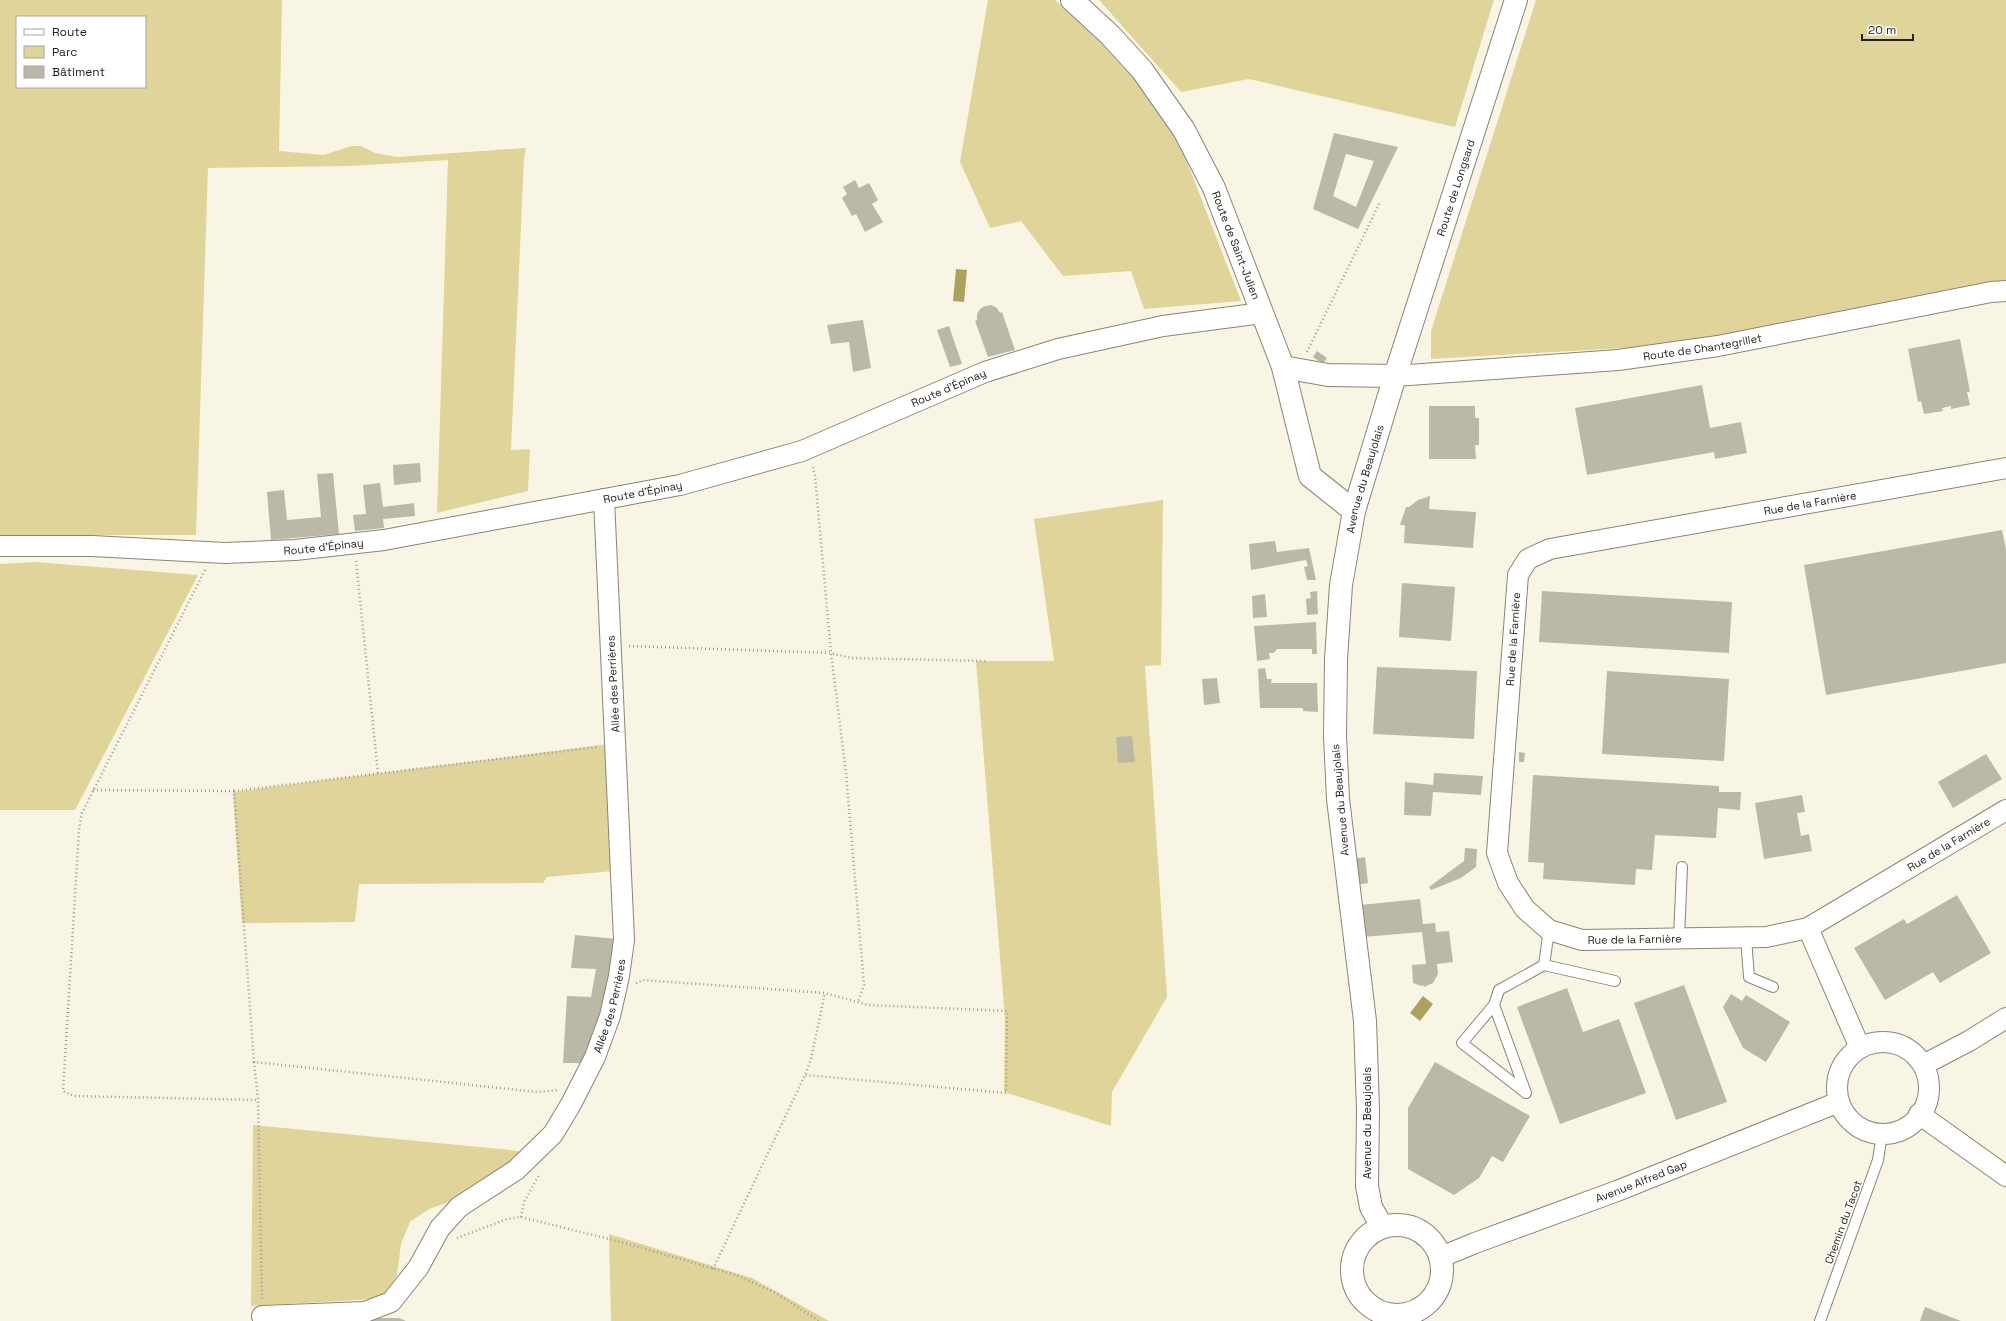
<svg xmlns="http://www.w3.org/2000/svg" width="2006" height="1321" viewBox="0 0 2006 1321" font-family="'Space Grotesk',sans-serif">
	<rect width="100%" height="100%" fill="#f9f5e4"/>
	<!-- green -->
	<path fill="#e1d49a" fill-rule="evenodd" d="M0 0H282L279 151 324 155 351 146H361L375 153 397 157 526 148 524 158 511 450 530 449 528 491 437 513 448 160 351 166 208 168 196 535H0ZM17 17H145V87H17Z
		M988 0H1055L1090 28 1134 75 1175 131 1241 301 1144 309 1131 271 1063 276 1021 221 990 228 960 162Z
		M1099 0H1494L1455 127 1249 79 1181 92Z
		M1536 0H2006V281L1792 324 1641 347 1431 359V331Z
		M1163 500 1161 665 1145 666 1167 997 1112 1092 1111 1126 1004 1092 1005 1019 976 661H1054L1034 519Z
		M35 562 198 575 75 810H0V564Z
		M609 744 613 871 547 877 543 883 359 884 355 922 242 923 233 792Z
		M253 1125 263 1126 519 1151 511 1166 457 1199 429 1209 410 1222 401 1244 397 1275 388 1291 375 1299 251 1306Z
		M609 1234 752 1278 829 1321H611Z"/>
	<!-- water -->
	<path fill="#aea060" d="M956 269 967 270 964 302 953 301Z
		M1423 996 1433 1004 1420 1021 1410 1013Z"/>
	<!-- building -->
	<path fill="#bcb8a8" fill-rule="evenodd" d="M1334 133 1398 147 1358 229 1313 209ZM1346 154 1374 161 1356 207 1333 196Z
		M855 180 859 188 869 183 878 200 872 204 883 222 865 232 856 214 852 216 842 198 847 194 843 187Z
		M991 305 997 308 1000 313 1002 312 1015 350 988 357 975 321 977 320V314L980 309 985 306Z
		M863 320 871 368 853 372 849 342 831 344 827 325Z
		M949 326 962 364 950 367 937 330Z
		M1960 339 1970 392H1967L1970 405 1951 409V406L1942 408 1943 411 1924 414 1921 401 1918 402 1908 349Z
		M1317 351 1327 358 1323 364 1313 357Z
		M1702 385 1710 428 1741 422 1747 453 1715 459 1714 452 1587 475 1575 408Z
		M1429 406H1475V418H1479V445H1475L1476 459H1429Z
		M420 463 421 482 394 485 393 465Z
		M333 473 339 534 271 540 267 492 284 490 287 520 321 517 317 474Z
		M380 483 383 507 414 503 415 516 383 519 384 528 355 531 353 515 366 514 363 485Z
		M1430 496 1429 509 1476 512 1473 548 1404 543 1405 525H1400L1406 507H1409L1418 500Z
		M2002 530 2006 549V663L1826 695 1804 565Z
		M1275 541 1277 552 1309 548 1316 580H1307L1304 567 1308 566 1306 560 1251 570 1249 544Z
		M1402 583 1455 587 1451 641 1399 637Z
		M1317 591 1318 614 1307 615 1306 599 1311 598 1310 592Z
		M1542 591 1732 602 1729 653 1539 642Z
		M1265 594 1267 617 1253 618 1252 596Z
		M1316 622 1317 654H1312V649H1277L1274 653H1269L1270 659 1257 661 1254 626Z
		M1377 667 1477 671 1474 739 1373 734Z
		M1265 668 1267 679H1272L1271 683H1317L1318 712 1303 711V708H1260L1258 669Z
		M1607 671 1729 679 1724 761 1602 754Z
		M1217 678 1220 703 1204 705 1202 679Z
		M1132 736 1135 762 1118 763 1116 737Z
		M1519 752 1525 753 1524 762H1519Z
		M1986 754 2002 779 1953 808 1938 782Z
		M1434 773 1483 776 1481 795 1433 792 1431 816 1404 815 1405 782 1433 785Z
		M1533 775 1719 786V792H1741L1740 810 1718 808 1716 838 1655 835 1652 870 1636 869 1635 885 1543 879 1544 863 1528 862Z
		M1802 795 1805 812 1797 813 1801 836 1809 834 1812 851 1764 859 1755 803Z
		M1465 848 1477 849 1476 867 1461 878 1431 890 1429 887 1464 861Z
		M1365 857 1368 883 1356 885 1353 859Z
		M1957 895 1991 953 1940 983 1933 972 1885 1000 1854 948 1904 919 1907 924Z
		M1420 899 1423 924 1435 923 1436 932 1449 931 1453 962 1437 964 1438 974 1433 983 1424 987 1423 985 1421 986 1413 983 1412 965 1426 964 1422 932 1363 937 1360 905Z
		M575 935 617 939 613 975 585 1063H563L567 996 591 997 596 969 571 968Z
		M1684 985 1727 1102 1676 1120 1634 1003Z
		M1567 988 1583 1032 1619 1019 1646 1093 1560 1124 1517 1007Z
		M1731 994 1742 1001 1746 995 1790 1022 1766 1062 1743 1048 1723 1007Z
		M1435 1062 1530 1116 1503 1162 1492 1156 1479 1178 1454 1195 1408 1169V1108Z
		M1925 1307 1961 1321H1920Z
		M376 1318H399L406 1321H321Z"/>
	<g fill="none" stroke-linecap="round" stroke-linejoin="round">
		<defs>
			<path id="service" d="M1679 938 1682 867
				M1746 938 1749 977 1773 987
				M1544 965 1615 981
				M1494 1005 1462 1043 1526 1093
				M1526 1093 1494 1005 1499 990 1544 965 1549 930
				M1820 1321 1878 1160 1882 1134"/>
			<g id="minor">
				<path id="s1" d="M1395 376 1618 360 1718 346 1991 292 2006 291"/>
				<path id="s2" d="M2006 468 1550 549 1528 559 1518 575 1497 853 1508 883 1525 909 1549 930 1582 940 1766 937 1808 928 2006 810"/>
				<path id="s3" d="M0 546H92L225 553 295 550 384 540 680 485 802 451 985 372 1058 349 1163 326 1262 313"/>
				<path d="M1808 928 1860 1048"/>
				<circle cx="1883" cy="1088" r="46"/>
				<path d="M1923 1065 1969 1041 2006 1018"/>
				<path d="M1919 1114 2006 1176"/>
				<path id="s4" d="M1441 1257 1475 1243 1617 1191 1839 1102"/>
				<path id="s5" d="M262 1316 365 1312 391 1302 418 1268 440 1228 459 1207 516 1170 553 1134 571 1104 595 1057 610 1016 619 976 624 940 604 499"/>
			</g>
			<g id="secondary">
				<path id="s6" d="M1072 0 1110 35 1142 70 1184 130 1214 188 1283 367 1310 476 1354 511"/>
				<path d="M1283 367 1328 375 1395 376"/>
				<circle cx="1397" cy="1270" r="45"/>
				<path id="s7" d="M1382 1227 1371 1207 1367 1186 1368 1110 1365 1021 1338 799 1335 736 1336 659 1341 585 1354 511 1395 376 1516 0"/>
			</g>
		</defs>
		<!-- service casing -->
		<use href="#service" stroke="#898576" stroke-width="12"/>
		<!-- minor casing -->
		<use href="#minor" stroke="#898576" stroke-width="22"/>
		<!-- secondary casing -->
		<use href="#secondary" stroke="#898576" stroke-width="24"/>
		<!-- path -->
		<path stroke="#9f9c90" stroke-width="2.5" stroke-dasharray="1 3" stroke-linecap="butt" d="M1307 352 1380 202
			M813 467 815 476 831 653 846 773 864 985 858 1002
			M356 561 378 773
			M205 570 82 813 79 830 63 1091 74 1096 258 1100
			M629 646 831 653 851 658 987 661
			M93 790 234 791 254 1062 538 1092 558 1090
			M234 791 597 747
			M636 983 643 980 825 993 868 1005 1007 1011 1006 1093 805 1075
			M254 1062 258 1100 262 1299
			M521 1217 524 1202 539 1175
			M457 1238 507 1219 521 1217 621 1242 736 1275 776 1293 819 1321
			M713 1269 805 1075 811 1059 825 993"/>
		<!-- service -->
		<use href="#service" stroke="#fff" stroke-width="10"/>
		<!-- minor -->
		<use href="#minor" stroke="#fff" stroke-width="20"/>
		<!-- secondary -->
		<use href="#secondary" stroke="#fff" stroke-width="22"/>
	</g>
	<g text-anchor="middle" stroke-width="3" stroke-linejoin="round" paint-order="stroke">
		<!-- street labels -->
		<g font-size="11" fill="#23211b" stroke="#fff">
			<text dy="4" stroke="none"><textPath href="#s7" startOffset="1061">Route de Longsard</textPath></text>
			<text dy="4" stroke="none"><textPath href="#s6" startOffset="299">Route de Saint-Julien</textPath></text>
			<text dy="4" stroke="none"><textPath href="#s1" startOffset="309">Route de Chantegrillet</textPath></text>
			<text dy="4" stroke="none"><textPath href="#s3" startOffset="972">Route d'Épinay</textPath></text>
			<text dy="4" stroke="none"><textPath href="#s7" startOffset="756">Avenue du Beaujolais</textPath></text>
			<text dy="4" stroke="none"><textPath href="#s3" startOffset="648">Route d'Épinay</textPath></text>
			<text transform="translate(1810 503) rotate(-10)" y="4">Rue de la Farnière</text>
			<text dy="4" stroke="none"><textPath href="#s3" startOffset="324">Route d'Épinay</textPath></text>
			<text transform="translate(1513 639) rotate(-86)" y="4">Rue de la Farnière</text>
			<text transform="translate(613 684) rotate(-93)" y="4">Allée des Perrières</text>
			<text transform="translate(1340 800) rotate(-95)" y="4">Avenue du Beaujolais</text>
			<text dy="4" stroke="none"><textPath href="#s2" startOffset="1305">Rue de la Farnière</textPath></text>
			<text dy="4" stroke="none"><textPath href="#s2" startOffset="967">Rue de la Farnière</textPath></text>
			<text dy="4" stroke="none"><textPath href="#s5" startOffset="509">Allée des Perrières</textPath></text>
			<text transform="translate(1367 1123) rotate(-90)" y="4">Avenue du Beaujolais</text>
			<text dy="4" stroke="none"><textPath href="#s4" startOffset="214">Avenue Alfred Gap</textPath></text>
			<text transform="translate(1843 1222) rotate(-70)" y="4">Chemin du Tacot</text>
		</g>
	</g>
	<!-- legend -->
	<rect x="16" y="16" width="130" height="72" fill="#ffffff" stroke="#a7a6a4"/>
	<rect x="24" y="29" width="20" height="6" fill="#ffffff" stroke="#a7a6a4"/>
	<text x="52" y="36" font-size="12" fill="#23211b">Route</text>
	<rect x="24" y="46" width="20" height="12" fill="#e1d49a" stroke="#a7a6a4"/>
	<text x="52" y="56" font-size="12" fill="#23211b">Parc</text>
	<rect x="24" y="66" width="20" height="12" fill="#bcb8a8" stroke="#a7a6a4"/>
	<text x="52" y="76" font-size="12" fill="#23211b">Bâtiment</text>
	<!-- scale -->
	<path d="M1862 34v6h51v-6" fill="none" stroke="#23211b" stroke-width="2"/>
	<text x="1868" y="34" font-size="12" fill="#23211b" stroke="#ffffff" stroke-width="3" paint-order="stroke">20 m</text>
</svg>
